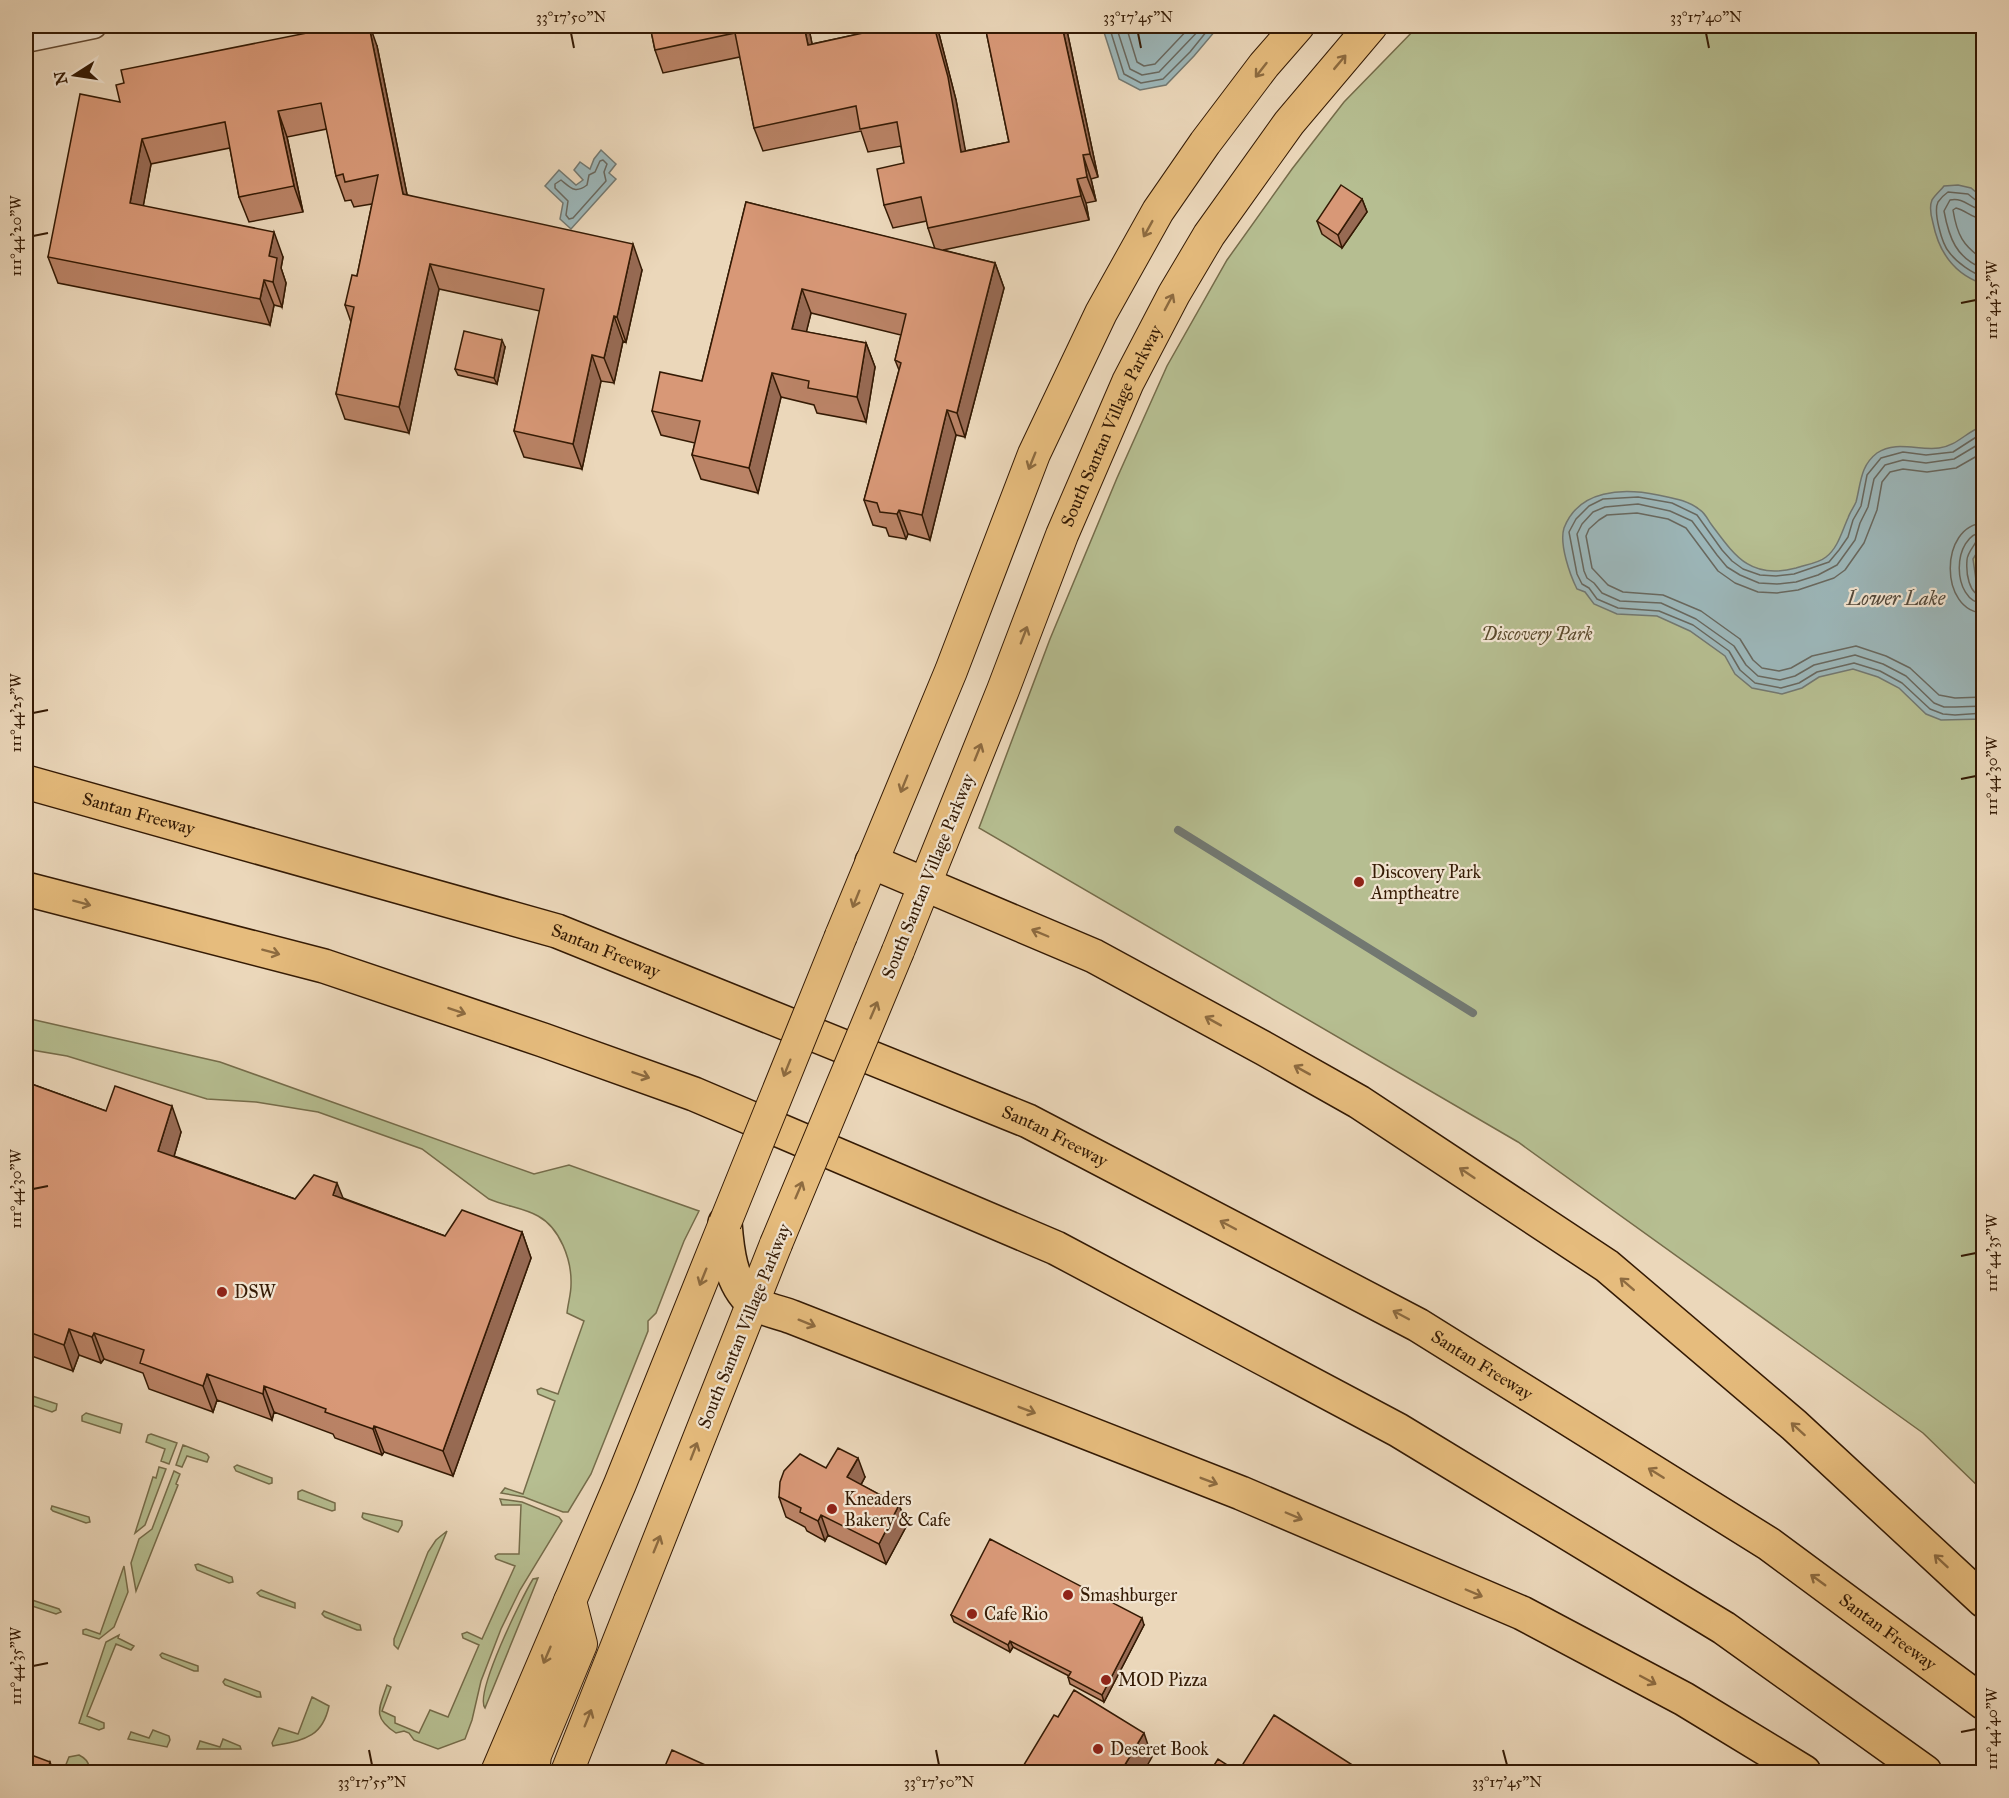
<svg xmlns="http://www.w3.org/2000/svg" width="2009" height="1798" viewBox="0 0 2009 1798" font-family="'IM FELL Great Primer',serif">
	<rect width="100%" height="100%" fill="#ebd7ba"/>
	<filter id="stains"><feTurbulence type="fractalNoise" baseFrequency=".00333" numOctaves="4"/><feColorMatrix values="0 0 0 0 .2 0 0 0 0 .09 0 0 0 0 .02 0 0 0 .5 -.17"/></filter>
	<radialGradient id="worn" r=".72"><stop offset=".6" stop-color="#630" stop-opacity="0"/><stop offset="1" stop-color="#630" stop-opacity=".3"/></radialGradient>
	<!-- green -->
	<path fill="#b6be91" stroke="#756c4a" stroke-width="1.5" d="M1418 26H1983V1491L1923 1433 1518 1142 979 828 1050 639 1117 478 1167 366 1227 260 1292 169 1344 102Z
		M26 1018 220 1062 534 1174 569 1165 699 1211 684 1241 656 1313 648 1321V1331L591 1474 568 1512H563L524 1497 501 1493 505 1488 523 1494 555 1401 538 1394 537 1390 541 1388 558 1394 584 1321 567 1313C568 1303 571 1294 571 1285 572 1260 560 1228 538 1216 524 1208 505 1206 489 1199L422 1149 318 1112 256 1102 207 1099 67 1056 26 1049Z
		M26 1394 57 1404 56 1410 52 1412 26 1403Z
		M86 1413 122 1424 120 1433 82 1421V1416Z
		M151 1434 177 1443 169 1464 161 1461 165 1449 146 1442 148 1435Z
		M183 1445 207 1454 209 1457 207 1462 187 1456 182 1467 176 1465Z
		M237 1465 272 1478V1483L269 1484 236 1471 234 1467Z
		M159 1467 166 1469 145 1525 135 1533 153 1477 156 1478Z
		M174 1471 180 1474 176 1484 178 1485 136 1591 131 1563 139 1539 152 1529Z
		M302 1490 335 1503V1510L332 1511 298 1499V1492Z
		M500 1499 522 1502 559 1517 562 1521 520 1590 501 1629 481 1681 472 1720 465 1739 438 1749 414 1740 409 1733 404 1731 396 1733C372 1717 379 1709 387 1685L391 1687 382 1711 395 1717V1723L419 1733 430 1710 448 1717 479 1645 463 1638 462 1634 467 1632 482 1639 515 1566 496 1559 495 1556 498 1554H519L521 1505H502Z
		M52 1506 89 1517 90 1522 86 1523 53 1511 51 1509Z
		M363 1513 402 1521V1525L398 1532 364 1519 362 1517Z
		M447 1531 398 1649 394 1645V1639L428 1552 436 1540Z
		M198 1564 232 1577 233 1582 229 1583 197 1570 195 1565Z
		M124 1566 128 1592 114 1627 99 1639 83 1634V1630L86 1629 100 1634Z
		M538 1578 485 1708C474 1694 522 1597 533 1579Z
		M261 1590 295 1603V1608L260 1596 257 1593Z
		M26 1598 59 1609 61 1612 56 1614 26 1604Z
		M324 1611 360 1625 361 1630H357L325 1617 322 1614Z
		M119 1635 118 1638 134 1646 131 1650 116 1644 87 1716 104 1723V1728L99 1730 79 1723 106 1642Z
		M162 1653 198 1666V1671H194L162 1658 160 1655Z
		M225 1679 260 1692 261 1697H257L225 1685 223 1682Z
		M312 1697 329 1706C322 1739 302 1740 273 1746L272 1743 279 1728 298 1734Z
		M153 1730 169 1736 170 1740 167 1747 128 1739 131 1732 149 1738Z
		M223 1739 240 1746 241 1749H197L200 1741 220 1747Z
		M79 1755C87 1759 91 1764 88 1772H63L69 1757Z"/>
	<!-- water -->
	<path fill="#9cb7ba" stroke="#727871" stroke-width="1.5" d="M1102 26H1217L1216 30 1194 56 1166 85 1140 90 1119 79Z
		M601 150 616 164 609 173 616 179 571 229 560 219 563 203 545 186 559 170 576 185 583 180 574 170 580 162 590 169 594 159Z
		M1958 185 1971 188 1983 198V284C1954 274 1939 253 1933 223 1931 216 1929 207 1932 200 1935 195 1941 190 1944 186Z
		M1983 426V543L1973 559 1977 587 1983 593V719L1941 720 1926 714 1899 688 1878 677 1853 669 1819 677 1802 688 1782 694 1752 688 1735 674 1725 656 1690 631 1657 616 1617 614 1594 604 1585 592 1577 589C1570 575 1559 544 1564 528 1579 489 1623 488 1658 495 1672 498 1688 500 1700 510 1705 513 1708 520 1711 524 1735 556 1750 580 1796 568 1805 565 1819 563 1826 557 1838 548 1842 531 1848 518 1850 512 1854 507 1856 502 1861 483 1860 466 1877 453 1896 440 1919 451 1939 448 1957 446 1967 431 1983 426Z"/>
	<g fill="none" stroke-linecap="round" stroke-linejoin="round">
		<!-- shore -->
		<path stroke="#68685f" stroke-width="1.5" d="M1109 26 1124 74 1141 83 1163 79 1190 52 1211 26
			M1116 26 1130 69 1142 75 1159 72 1203 26
			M1126 26 1137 62 1144 66 1155 64 1191 26
			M603 160 607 164 604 172 606 181 573 218 569 219 566 215 568 201 555 188V184L561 180C571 188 575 194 587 185L589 175 595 172 600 161Z
			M1984 203 1978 202 1968 194 1948 192C1945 194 1941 198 1938 202 1933 212 1942 244 1949 252 1957 263 1972 273 1984 277
			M1984 210C1970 209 1965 197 1950 200L1944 211C1949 238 1956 258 1984 269
			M1984 219C1972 219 1966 210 1956 208L1953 210C1957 235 1963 246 1984 260
			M1984 432 1953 452 1926 455 1903 452 1881 458 1867 475 1861 506 1853 520 1848 537 1839 550 1829 562 1794 574 1776 576 1760 575 1743 569 1732 561 1722 550 1697 515 1672 503 1638 497 1603 499 1589 506 1576 519 1569 532 1577 574 1582 584 1589 588 1597 599 1618 608 1659 611 1693 625 1729 651 1740 670 1755 683 1781 688 1799 683 1817 672 1854 663 1880 671 1902 683 1930 709 1943 714 1955 715 1984 713
			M1984 441 1954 459 1926 463 1903 460 1885 465 1874 479 1868 507 1860 523 1855 540 1837 565 1818 575 1796 582 1777 584 1759 583 1740 575 1727 567 1717 555 1692 521 1670 511 1638 504 1605 507 1593 512 1582 524 1577 534 1584 571 1587 578 1594 583 1602 593 1620 601 1661 603 1696 619 1734 646 1746 665 1758 676 1780 680 1795 676 1814 665 1855 655 1883 664 1906 676 1934 703 1944 707H1955L1984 706
			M1984 452 1956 468 1927 472 1903 469 1890 472 1882 482 1877 510 1864 543 1845 570 1834 578 1798 590 1777 593 1758 592 1735 583 1718 571 1686 528 1668 519 1637 513 1607 515 1599 520 1589 529 1586 536 1592 568 1608 585 1623 592 1663 595 1701 611 1740 639 1753 660 1762 668 1779 671 1791 668 1812 656 1856 646 1886 656 1910 668 1939 695 1955 698 1984 697
			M1984 523C1939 525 1939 612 1984 613
			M1984 532C1951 534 1951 602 1984 604
			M1984 540 1976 542C1973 547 1967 554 1967 560 1966 572 1968 595 1984 597"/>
		<!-- stream -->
		<path stroke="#727871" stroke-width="8" d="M1178 830 1473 1013"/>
		<defs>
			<path id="minor" d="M26 40 94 26"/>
			<g id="major">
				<path d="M841 936 951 671 1034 454 1101 313 1158 211 1205 143 1264 65 1298 26"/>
				<path id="s1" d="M898 951 1003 690 1062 535 1128 382 1174 294 1209 235 1289 123 1371 26"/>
				<path d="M497 1772 620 1484 725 1223"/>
				<path d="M533 1772 535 1755 581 1644 570 1601"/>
				<path d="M567 1772 776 1244"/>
			</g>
			<g id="highway">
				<path id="s2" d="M26 782 557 931 1028 1121 1418 1325 1769 1544 1984 1703"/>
				<path d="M872 862 1094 956 1265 1049 1359 1102 1607 1266 1794 1425 1984 1601"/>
				<path d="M26 889 324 966 543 1040 694 1094 1056 1248 1398 1430 1724 1628 1925 1772"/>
				<path d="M725 1223C727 1249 730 1283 752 1302 759 1308 782 1313 792 1317L1241 1493 1522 1613 1684 1699 1804 1772"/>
			</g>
		</defs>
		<!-- minor casing -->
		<use href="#minor" stroke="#624932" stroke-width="27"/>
		<!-- major casing -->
		<use href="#major" stroke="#341a04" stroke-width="34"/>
		<!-- highway casing -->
		<use href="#highway" stroke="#341a04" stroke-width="36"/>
		<!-- minor -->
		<use href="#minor" stroke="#f2e5d2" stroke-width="24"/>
		<!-- major -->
		<use href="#major" stroke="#e6bc7d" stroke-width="32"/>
		<!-- highway -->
		<use href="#highway" stroke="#e6bc7d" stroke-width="33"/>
		<defs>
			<path id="major-bridge" d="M725 1223 841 936
				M776 1244 898 951"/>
		</defs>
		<!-- major-bridge casing -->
		<use href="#major-bridge" stroke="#341a04" stroke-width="34" stroke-linecap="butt"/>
		<!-- major-bridge -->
		<use href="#major-bridge" stroke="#e6bc7d" stroke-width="32"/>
	</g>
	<!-- wall -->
	<path fill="#ba8366" stroke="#341a04" stroke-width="1.5" d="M650 26H827L809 29 812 44 877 30 876 26H937L956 100 965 151 1009 142 985 26H1066L1098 177 1091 179 1096 201 1086 203 1089 220 943 250 995 263 1004 288 965 437 956 435 930 540 908 534 906 539 889 536 886 528 873 525 864 500 899 370 895 360 901 335 811 313 806 332 866 343 875 367 866 422 817 413 814 405 781 397 758 493 701 479 692 455 695 443 661 435 652 411 702 381 746 202 935 249 928 228 927 221 893 228 884 205 904 163 901 146 868 152 861 131 763 151 754 128 740 57 663 73 655 50Z
		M377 46 407 195 642 270 626 342 623 341 614 383 601 381 582 469 524 457 514 431 540 311 439 289 409 433 345 419 336 394 351 322 345 305 357 276 372 204 354 207 351 200 345 201 336 176 327 129 287 137 303 212 249 222 239 197 230 148 151 164 143 206 283 257 281 268 286 283 282 307 274 305 270 325 58 283 48 257 120 102Z
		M1362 199 1367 212 1342 248 1322 234 1317 221Z
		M505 347 497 384 458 375 455 369Z
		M26 1082 106 1111 181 1132 174 1156 295 1199 343 1198 445 1236 522 1232 531 1258 453 1476 384 1452 382 1455 335 1438 333 1434 274 1412 272 1420 217 1400 213 1412 149 1389 143 1373 104 1359 101 1363 79 1355 73 1371 26 1354Z
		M826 1468 865 1477 861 1485 899 1505 907 1525 886 1564 828 1535 825 1541 807 1531 805 1527 786 1517 779 1497Z
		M951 1615 1144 1625 1104 1702 1070 1684 1068 1677 1069 1676 1013 1647 1010 1652 954 1622Z"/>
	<!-- shaded-wall -->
	<path fill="#976a53" stroke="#341a04" stroke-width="1.5" d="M369 26H370L377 46 412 219 403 194Z
		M804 26H808L809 29 817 68 808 45Z
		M934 26H937L956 100 970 175 961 152Z
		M1062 26H1066L1098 177 1090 154Z
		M278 111 287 137 303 212 294 186Z
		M142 139 151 164 139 229 130 203Z
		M1083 155 1091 179 1096 201 1087 177Z
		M1077 179 1086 203 1089 220 1081 196Z
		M1362 199 1367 212 1342 248 1338 235Z
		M274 232 283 257 281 268 286 283 282 307 273 282 269 256Z
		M633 244 642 270 626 342 617 317Z
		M995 263 1004 288 965 437 957 413Z
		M430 264 439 289 409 433 399 407Z
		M264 280 274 305 270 325 260 299Z
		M802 289 811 313 801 354 792 329Z
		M614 316 623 341 614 383 604 358Z
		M502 340 505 347 497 384 494 378Z
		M866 343 875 367 866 422 857 397Z
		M592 355 601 381 582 469 573 444Z
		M772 373 781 397 758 493 749 468Z
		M947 410 956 435 930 540 922 515Z
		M899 510 908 534 906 539 897 514Z
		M172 1106 181 1132 168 1177 158 1151Z
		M337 1183 347 1208 333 1195Z
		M522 1232 531 1258 453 1476 443 1451Z
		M69 1329 79 1355 73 1371 64 1345Z
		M94 1333 104 1359 101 1363 92 1337Z
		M207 1374 217 1400 213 1412 203 1386Z
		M264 1386 274 1412 272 1420 263 1394Z
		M374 1426 384 1452 382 1455 373 1429Z
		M858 1458 865 1477 854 1497 847 1477Z
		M899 1505 907 1525 886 1564 879 1544Z
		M821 1515 828 1535 825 1541 818 1521Z
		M1142 1618 1144 1625 1104 1702 1102 1695Z
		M1010 1641 1013 1647 1010 1652 1008 1645Z
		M1144 1733 1152 1757 1143 1773H1120Z
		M50 1762 54 1773H47Z"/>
	<!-- building -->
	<path fill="#d89877" stroke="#341a04" stroke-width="1.5" d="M342 26H369L403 194 633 244 617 317 614 316 604 358 592 355 573 444 514 431 544 289 430 264 399 407 336 394 354 307 345 305 352 275 357 276 378 175 345 182 343 174 336 176 321 103 278 111 294 186 239 197 225 122 142 139 130 203 274 232 269 256 277 258 273 282 264 280 260 299 48 257 80 94 120 102 116 85 124 83 121 70Z
		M650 26H804L808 45 877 30 876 26H934L948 77 961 152 1009 142 985 26H1062L1090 154 1083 155 1087 177 1077 179 1081 196 928 228 921 197 884 205 877 169 904 163 897 122 860 129 856 106 754 128 735 33 655 50Z
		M1341 185 1362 199 1338 235 1317 221Z
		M746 202 995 263 957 413 947 410 922 515 899 510 897 514 880 512 877 503 864 500 901 363 895 360 906 314 802 289 792 329 866 343 857 397 808 388 809 381 772 373 749 468 692 455 700 421 652 411 660 372 702 381Z
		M464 331 502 340 494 378 455 369Z
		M26 1082 106 1111 115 1086 172 1106 158 1151 295 1199 314 1175 337 1183 333 1195 445 1236 462 1210 522 1232 443 1451 374 1426 373 1429 325 1412 326 1409 264 1386 263 1394 207 1374 203 1386 140 1363 144 1350 94 1333 92 1337 69 1329 64 1345 26 1331Z
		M838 1448 858 1458 847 1477 899 1505 879 1544 821 1515 818 1521 800 1512 801 1508 779 1497 780 1482 784 1471 800 1454 826 1468Z
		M990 1539 1142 1618 1102 1695 1068 1677 1071 1672 1010 1641 1008 1645 951 1615Z
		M1074 1690 1144 1733 1120 1773H1019L1054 1715 1058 1717Z
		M1274 1715 1365 1773H1209L1218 1759 1238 1772Z
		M672 1750 723 1773H662Z
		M26 1753 50 1762 47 1773H26Z"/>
	<!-- one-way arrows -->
	<defs><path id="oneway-shaft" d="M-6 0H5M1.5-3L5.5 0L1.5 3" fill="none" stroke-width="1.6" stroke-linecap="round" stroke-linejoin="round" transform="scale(1.5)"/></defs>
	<g stroke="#8d6b40">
		<use href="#oneway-shaft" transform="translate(1340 62) rotate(-50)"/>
		<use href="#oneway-shaft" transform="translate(1261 70) rotate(128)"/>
		<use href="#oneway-shaft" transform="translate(1148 229) rotate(119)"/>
		<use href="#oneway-shaft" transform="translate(1169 302) rotate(-62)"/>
		<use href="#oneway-shaft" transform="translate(1032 461) rotate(112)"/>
		<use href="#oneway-shaft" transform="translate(1024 635) rotate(-69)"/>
		<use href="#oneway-shaft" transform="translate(978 752) rotate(-68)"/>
		<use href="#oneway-shaft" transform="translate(904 784) rotate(112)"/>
		<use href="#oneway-shaft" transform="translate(856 899) rotate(112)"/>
		<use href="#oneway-shaft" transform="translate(82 903) rotate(15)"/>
		<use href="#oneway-shaft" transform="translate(1040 933) rotate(-157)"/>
		<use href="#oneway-shaft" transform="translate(271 952) rotate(15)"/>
		<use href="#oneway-shaft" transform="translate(874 1010) rotate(-67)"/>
		<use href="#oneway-shaft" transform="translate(457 1011) rotate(19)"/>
		<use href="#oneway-shaft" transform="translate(1213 1021) rotate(-151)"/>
		<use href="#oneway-shaft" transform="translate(787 1068) rotate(112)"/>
		<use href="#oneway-shaft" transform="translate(1302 1070) rotate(-151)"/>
		<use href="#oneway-shaft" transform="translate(641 1075) rotate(19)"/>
		<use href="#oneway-shaft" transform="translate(1467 1173) rotate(-146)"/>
		<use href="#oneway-shaft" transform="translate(799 1190) rotate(-67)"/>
		<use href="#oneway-shaft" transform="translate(1228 1225) rotate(-152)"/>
		<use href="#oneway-shaft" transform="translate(703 1277) rotate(112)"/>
		<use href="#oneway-shaft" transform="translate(1627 1284) rotate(-139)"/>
		<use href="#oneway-shaft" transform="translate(1401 1315) rotate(-152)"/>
		<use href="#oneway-shaft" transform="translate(807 1323) rotate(22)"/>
		<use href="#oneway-shaft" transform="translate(1027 1410) rotate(21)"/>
		<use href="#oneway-shaft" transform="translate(1798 1429) rotate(-138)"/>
		<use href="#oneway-shaft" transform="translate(694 1451) rotate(-69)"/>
		<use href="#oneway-shaft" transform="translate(1656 1473) rotate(-148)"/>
		<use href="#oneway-shaft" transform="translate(1209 1481) rotate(21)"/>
		<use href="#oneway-shaft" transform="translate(1294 1516) rotate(23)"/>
		<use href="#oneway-shaft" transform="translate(657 1544) rotate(-68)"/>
		<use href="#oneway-shaft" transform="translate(1941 1561) rotate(-137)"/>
		<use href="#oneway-shaft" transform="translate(1818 1580) rotate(-144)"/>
		<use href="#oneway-shaft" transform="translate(1474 1593) rotate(23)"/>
		<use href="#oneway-shaft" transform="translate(547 1655) rotate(113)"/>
		<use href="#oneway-shaft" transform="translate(1648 1680) rotate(28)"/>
		<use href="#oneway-shaft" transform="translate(588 1718) rotate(-68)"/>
	</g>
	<!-- ticks -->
	<path fill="none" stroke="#341a04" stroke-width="2" d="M571 33 574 48M1138 33 1141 48M1706 33 1709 48M33 236 48 233M1961 303 1976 300M33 713 48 710M1961 779 1976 776M33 1189 48 1186M1961 1256 1976 1253M33 1666 48 1663M1961 1732 1976 1729M369 1750 372 1765M936 1750 939 1765M1503 1750 1507 1765"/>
	<!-- markers -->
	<g fill="#8f2418" stroke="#f2e5d2" stroke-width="2">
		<circle cx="1359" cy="882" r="6"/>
		<circle cx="222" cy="1292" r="6"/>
		<circle cx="832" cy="1509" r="6"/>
		<circle cx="1068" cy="1595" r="6"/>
		<circle cx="972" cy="1614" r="6"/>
		<circle cx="1106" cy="1680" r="6"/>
		<circle cx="1098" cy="1749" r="6"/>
	</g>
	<g text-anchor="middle" stroke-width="4.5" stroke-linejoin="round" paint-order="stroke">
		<!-- street labels -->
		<g font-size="18" fill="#341a04" stroke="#f2e5d2">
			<text dy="6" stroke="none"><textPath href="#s1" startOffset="567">South Santan Village Parkway</textPath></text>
			<text dy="6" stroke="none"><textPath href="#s2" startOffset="117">Santan Freeway</textPath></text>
			<text transform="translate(928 876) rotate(-68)" y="6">South Santan Village Parkway</text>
			<text dy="6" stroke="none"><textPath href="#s2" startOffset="604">Santan Freeway</textPath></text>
			<text dy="6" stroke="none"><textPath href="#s2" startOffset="1090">Santan Freeway</textPath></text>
			<text transform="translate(744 1326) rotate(-68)" y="6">South Santan Village Parkway</text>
			<text dy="6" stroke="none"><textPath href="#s2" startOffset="1575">Santan Freeway</textPath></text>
			<text dy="6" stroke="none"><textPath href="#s2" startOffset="2061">Santan Freeway</textPath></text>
		</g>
		<!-- park labels -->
		<g font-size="18" font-style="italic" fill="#5b4b2e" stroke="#f2e5d2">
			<text x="1537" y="640">Discovery Park</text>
		</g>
		<!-- poi labels -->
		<g font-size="18" fill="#341a04" stroke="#f2e5d2" text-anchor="start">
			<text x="1371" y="878">Discovery Park<tspan x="1371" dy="21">Amptheatre</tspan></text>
			<text x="234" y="1298">DSW</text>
			<text x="844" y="1505">Kneaders<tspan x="844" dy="21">Bakery &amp; Cafe</tspan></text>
			<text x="1080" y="1601">Smashburger</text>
			<text x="984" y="1620">Cafe Rio</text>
			<text x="1118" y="1686">MOD Pizza</text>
			<text x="1110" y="1755">Deseret Book</text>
		</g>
		<!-- water labels -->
		<g font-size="20" font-style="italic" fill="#53493b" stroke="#f2e5d2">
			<text x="1896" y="605">Lower Lake</text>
		</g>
	</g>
	<!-- margin -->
	<rect width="2009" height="1798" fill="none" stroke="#ebd7ba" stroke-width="66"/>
	<!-- north arrow -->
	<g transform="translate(75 75) rotate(258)" stroke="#f2e5d2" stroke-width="4.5" paint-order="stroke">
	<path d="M0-4.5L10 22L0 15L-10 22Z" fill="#341a04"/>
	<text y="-9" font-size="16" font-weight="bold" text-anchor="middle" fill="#341a04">N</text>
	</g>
	<rect x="33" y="33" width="1943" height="1732" fill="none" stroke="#341a04" stroke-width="2"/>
	<g font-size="15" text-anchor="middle" fill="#341a04">
		<text x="571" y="22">33°17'50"N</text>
		<text x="1138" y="22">33°17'45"N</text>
		<text x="1706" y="22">33°17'40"N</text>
		<text transform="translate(16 236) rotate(-90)" y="5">111°44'20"W</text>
		<text transform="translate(1992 300) rotate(-90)" y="5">111°44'25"W</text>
		<text transform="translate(16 713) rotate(-90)" y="5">111°44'25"W</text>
		<text transform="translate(1992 776) rotate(-90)" y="5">111°44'30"W</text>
		<text transform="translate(16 1189) rotate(-90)" y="5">111°44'30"W</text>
		<text transform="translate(1992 1253) rotate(-90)" y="5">111°44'35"W</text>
		<text transform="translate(16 1666) rotate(-90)" y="5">111°44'35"W</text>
		<text transform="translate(1992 1729) rotate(-90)" y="5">111°44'40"W</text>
		<text x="372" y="1787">33°17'55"N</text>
		<text x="939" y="1787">33°17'50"N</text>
		<text x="1507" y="1787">33°17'45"N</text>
	</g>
	<rect width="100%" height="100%" filter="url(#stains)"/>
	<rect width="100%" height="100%" fill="url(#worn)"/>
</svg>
